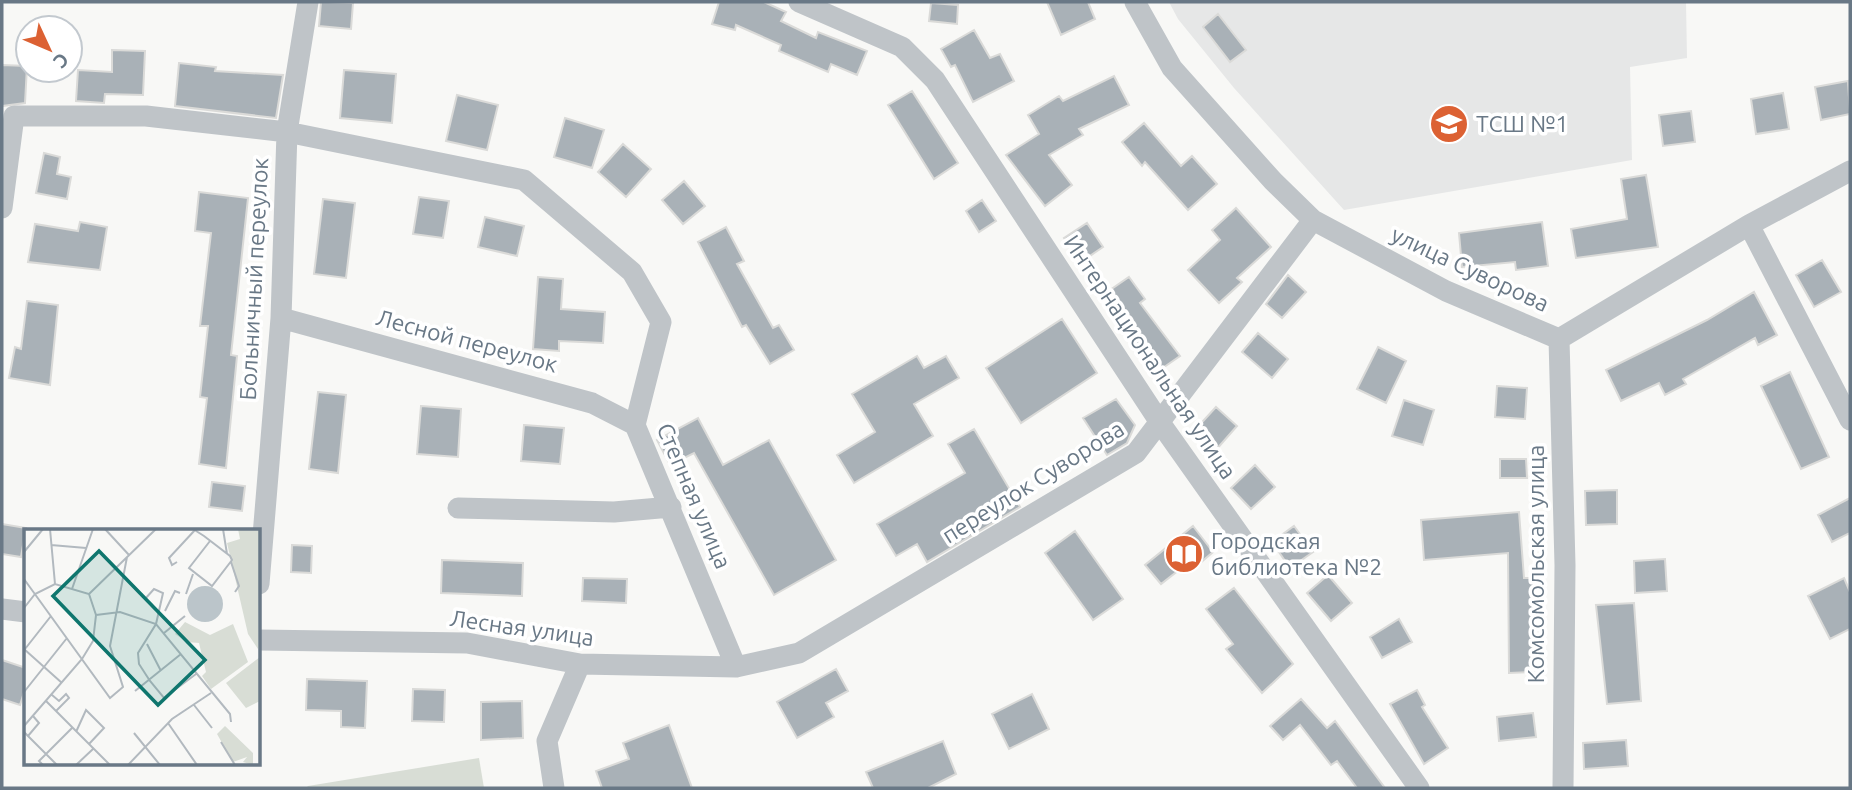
<svg xmlns="http://www.w3.org/2000/svg" width="1852" height="790" viewBox="0 0 1852 790" font-family="Ubuntu,sans-serif">
	<rect width="100%" height="100%" fill="#f8f8f6"/>
	<!-- built -->
	<path fill="#e6e7e7" d="M1169 2H1686L1687 58 1630 67 1632 160 1344 210 1234 88 1178 19Z"/>
	<!-- green -->
	<path fill="#d8ddd5" d="M479 758 484 788H306L308 786Z"/>
	<!-- building -->
	<path fill="#a9b1b7" stroke="#dadad8" stroke-width="2" d="M321 2 353 3 351 29 319 26Z
		M719 2H764L786 12 781 21 816 38 818 32 867 51 857 75 831 64 828 72 779 51 781 45 736 25 735 30 712 24Z
		M1047 2H1088L1095 19 1061 35Z
		M931 3 958 5 957 24 929 21Z
		M1218 14 1246 50 1230 62 1203 27Z
		M974 30 990 58 1000 54 1014 81 973 102 955 65 951 67 941 49Z
		M112 50 145 51 143 95 105 94 104 103 76 101 78 70 112 72Z
		M179 63 216 67 215 71 283 75 276 118 175 106Z
		M2 65 27 66 25 103 2 106Z
		M344 70 396 74 392 123 340 118Z
		M1114 76 1129 105 1079 129 1083 135 1049 155 1072 185 1045 206 1006 155 1039 134 1028 115 1059 96 1063 101Z
		M1848 81 1850 114 1821 120 1815 87Z
		M912 91 958 163 934 179 888 105Z
		M1783 93 1789 129 1756 134 1751 99Z
		M457 95 498 105 487 150 446 141Z
		M1691 111 1695 142 1663 146 1659 115Z
		M565 118 604 130 592 168 554 157Z
		M1144 123 1181 166 1192 156 1217 184 1188 210 1145 162 1142 166 1122 142Z
		M623 144 651 169 626 197 598 172Z
		M44 153 60 157 57 174 71 177 67 199 36 193Z
		M1646 175 1658 247 1576 258 1571 229 1627 219 1621 179Z
		M684 181 705 206 683 224 662 200Z
		M199 192 248 198 231 355 237 356 226 468 199 464 207 398 200 397 208 326H200L211 233 195 231Z
		M419 197 449 201 443 238 413 234Z
		M323 199 355 203 346 278 314 274Z
		M982 200 996 221 979 232 966 211Z
		M1236 208 1271 247 1237 278 1242 282 1219 303 1188 270 1220 240 1212 230Z
		M485 217 524 226 517 256 478 247Z
		M80 222 107 227 100 270 28 262 35 224 78 231Z
		M1542 222 1548 266 1516 270 1515 262 1462 267 1459 233Z
		M1087 223 1103 247 1081 262 1064 238Z
		M726 227 744 261 737 264 773 328 779 325 794 350 770 364 746 325 742 327 698 242Z
		M1822 260 1841 292 1814 307 1796 275Z
		M1288 275 1306 292 1282 318 1266 304Z
		M538 277 563 279 561 309 605 312 603 343 559 341V351L533 349Z
		M1129 277 1145 299 1140 303 1180 356 1157 372 1100 297Z
		M1754 292 1777 335 1758 345 1755 338 1683 379 1686 384 1665 395 1659 383 1621 401 1606 370 1707 320Z
		M27 301 58 305 50 385 9 378 15 347 21 349Z
		M1062 319 1097 373 1021 423 986 368Z
		M1258 333 1288 359 1272 378 1242 352Z
		M1378 347 1406 361 1386 403 1357 389Z
		M917 356 924 368 946 356 959 378 914 404 933 436 854 483 837 455 875 432 852 394Z
		M1790 372 1829 457 1801 469 1761 386Z
		M1497 386 1527 388 1525 419 1495 417Z
		M318 392 346 395 338 473 309 469Z
		M1116 399 1135 425 1127 443 1107 455 1083 418Z
		M1404 400 1434 410 1423 445 1392 436Z
		M421 406 461 409 458 457 417 454Z
		M1216 407 1237 426 1215 451 1194 431Z
		M698 418 723 465 769 440 836 560 774 595 694 453 670 465 657 440Z
		M524 425 564 428 560 464 521 461Z
		M974 429 1020 507 927 562 917 544 896 556 877 524 965 473 948 444Z
		M1500 459H1526L1527 478H1500Z
		M1255 465 1275 487 1251 509 1231 488Z
		M212 482 245 486 242 511 209 507Z
		M1617 490V524L1586 525 1585 491Z
		M1850 498V533L1832 542 1818 515Z
		M1519 512 1524 578H1534V672L1509 673 1508 553 1424 560 1421 520Z
		M2 524 26 528 21 557 2 554Z
		M1193 526 1213 552 1193 569 1188 563 1161 584 1145 565Z
		M1294 526 1313 552 1290 568 1272 542Z
		M1075 531 1123 599 1093 620 1045 553Z
		M292 545 312 546 311 573 291 572Z
		M1665 559 1667 591 1635 593 1634 561Z
		M442 560 523 563 522 596 441 593Z
		M1328 575 1352 603 1331 621 1307 593Z
		M583 578 627 579 626 603 582 601Z
		M1844 578 1850 592V629L1830 639 1808 596Z
		M1234 588 1293 664 1262 693 1226 649 1233 644 1206 609Z
		M1634 603 1641 701 1607 704 1596 605Z
		M1399 619 1412 642 1382 658 1370 637Z
		M2 660 26 668V686L20 705 2 699Z
		M836 669 848 691 826 703 834 717 797 738 777 702Z
		M307 679 367 681 365 728 341 727V711L306 710Z
		M413 689 445 690 444 722 412 721Z
		M1417 690 1425 705 1422 707 1448 748 1424 764 1390 704Z
		M1032 694 1049 729 1009 749 992 714Z
		M1301 699 1327 728 1335 721 1385 788H1357L1337 761 1331 765 1300 725 1283 740 1270 726Z
		M522 701 523 738 481 740V702Z
		M1533 713 1536 737 1499 741 1497 717Z
		M669 725 692 788H602L596 771 629 759 623 743Z
		M1626 740 1628 766 1584 769 1583 743Z
		M943 741 956 774 928 788H873L866 772Z"/>
	<g fill="none" stroke-linecap="round" stroke-linejoin="round">
		<!-- street -->
		<path stroke="#bfc4c8" stroke-width="21" d="M799 2 902 47 935 80 1161 424 1419 788
			M1135 2 1172 68 1273 181 1313 220 1446 291 1559 339 1749 225 1850 171
			M2 208 14 116H146L287 132 524 180 632 272 661 322 635 425 736 667
			M1749 225 1850 420
			M281 318 592 403 635 425
			M1559 339 1565 565 1563 788
			M458 508 614 512 671 507
			M259 584 281 318 287 132 308 2
			M2 609 26 612
			M259 640 467 643 580 664 736 667 799 653 1136 453 1313 220
			M554 788 547 741 580 664"/>
	</g>
	<!-- icons -->
	<defs>
		<symbol id="school-disc" viewBox="-11 -11 22 22"><circle r="9.5" fill="#dc6133" stroke="#fff"/><path d="M0-5L7-2L0 1L-7-2ZM-4 1L0 2.5L4 1V4Q0 6-4 4Z" fill="#fff"/></symbol>
		<symbol id="library-disc" viewBox="-11 -11 22 22"><circle r="9.5" fill="#dc6133" stroke="#fff"/><path d="M-6-4Q-3-5.5-.7-3.5V5Q-3 3-6 4ZM6-4Q3-5.5 .7-3.5V5Q3 3 6 4Z" fill="#fff"/></symbol>
	</defs>
	<g fill-rule="evenodd">
		<use href="#school-disc" x="1427" y="102" width="44" height="44"/>
		<use href="#library-disc" x="1162" y="532" width="44" height="44"/>
	</g>
	<g text-anchor="middle" stroke-width="7" stroke-linejoin="round" paint-order="stroke">
		<!-- poi labels -->
		<g font-size="23" fill="#697886" stroke="#fff" text-anchor="start">
			<text x="1476" y="132">ТСШ №1</text>
			<text x="1211" y="549">Городская<tspan x="1211" dy="26">библиотека №2</tspan></text>
		</g>
		<!-- street labels -->
		<g font-size="23" fill="#697886" stroke="#fff">
			<text transform="translate(1470 269) rotate(25)" y="8">улица Суворова</text>
			<text transform="translate(254 279) rotate(-87)" y="8">Больничный переулок</text>
			<text transform="translate(467 341) rotate(15)" y="8">Лесной переулок</text>
			<text transform="translate(1150 357) rotate(56)" y="8">Интернациональная улица</text>
			<text transform="translate(1033 482) rotate(-32)" y="8">переулок Суворова</text>
			<text transform="translate(694 496) rotate(67)" y="8">Степная улица</text>
			<text transform="translate(1536 564) rotate(-90)" y="8">Комсомольская улица</text>
			<text transform="translate(522 628) rotate(8)" y="8">Лесная улица</text>
		</g>
	</g>
	<!-- overview -->
	<g transform="translate(24 529)">
		<rect width="236" height="236" fill="#f8f8f6"/>
		<path d="M214 0H236L234 120 224 105 203 14 216 10ZM161 93 186 106 209 95 224 133 187 160 178 147 182 143 175 114 163 113 151 105ZM236 128V172L222 179 202 154ZM201 197 229 224V236L219 233 223 228 209 233 193 205Z" fill="#d8ddd5"/>
		<path d="M163 75a18 18 0 1 1 36 0a18 18 0 1 1-36 0Z" fill="#bbc5ca"/>
		<path fill="none" stroke="#b2b9bf" stroke-width="2" d="M26 0 31 55M81 0 105 26M169 0 180 7 206 27 208 31 188 57 165 39 186 12M199 0 203 25M27 16 62 19M0 23 19 0M153 33 148 36 145 29 171 1M207 33 215 57 211 63M0 50 86 169 99 158 86 117 103 28M48 60 69 0M65 65 132 0M162 65 169 45M121 70 130 60 139 64 132 95 114 124 115 135 126 152 140 169 172 145M0 79 11 65 31 55 65 65 72 86 69 112 58 130 0 197M141 82 151 62 156 64M72 86 96 83 132 95 206 185 207 193M140 104 161 87M123 115 137 142M0 120 38 154M1 120 27 87M111 162 157 125M0 163 43 109M28 166 35 172 42 165 45 169 32 182M22 172 86 236M170 176 188 199M144 194 173 236M0 203 33 236M52 203 62 181 80 199 65 215M110 204 136 236M4 207 15 194 9 187M197 213 211 236M19 236 15 232 48 199M52 236 69 220M104 236 148 190 187 164"/>
		<path fill="#0f766e" fill-opacity="0.15" stroke="#0f766e" stroke-width="3.5" d="M75 22 181 131 134 176 29 67Z"/>
		<rect width="236" height="236" fill="none" stroke="#697886" stroke-width="3.5"/>
	</g>
	<!-- border -->
	<rect width="1852" height="790" fill="none" stroke="#697886" stroke-width="7"/>
	<!-- north arrow -->
	<g transform="translate(49 49) rotate(134)"><circle r="33" fill="#ffffff" stroke="#c3c9cf" stroke-width="2"/>
	<path d="M0-5L12 26L0 18L-12 26Z" fill="#dc6133"/>
	<text y="-10" font-size="19" font-weight="bold" text-anchor="middle" fill="#697886">С</text>
	</g>
</svg>
